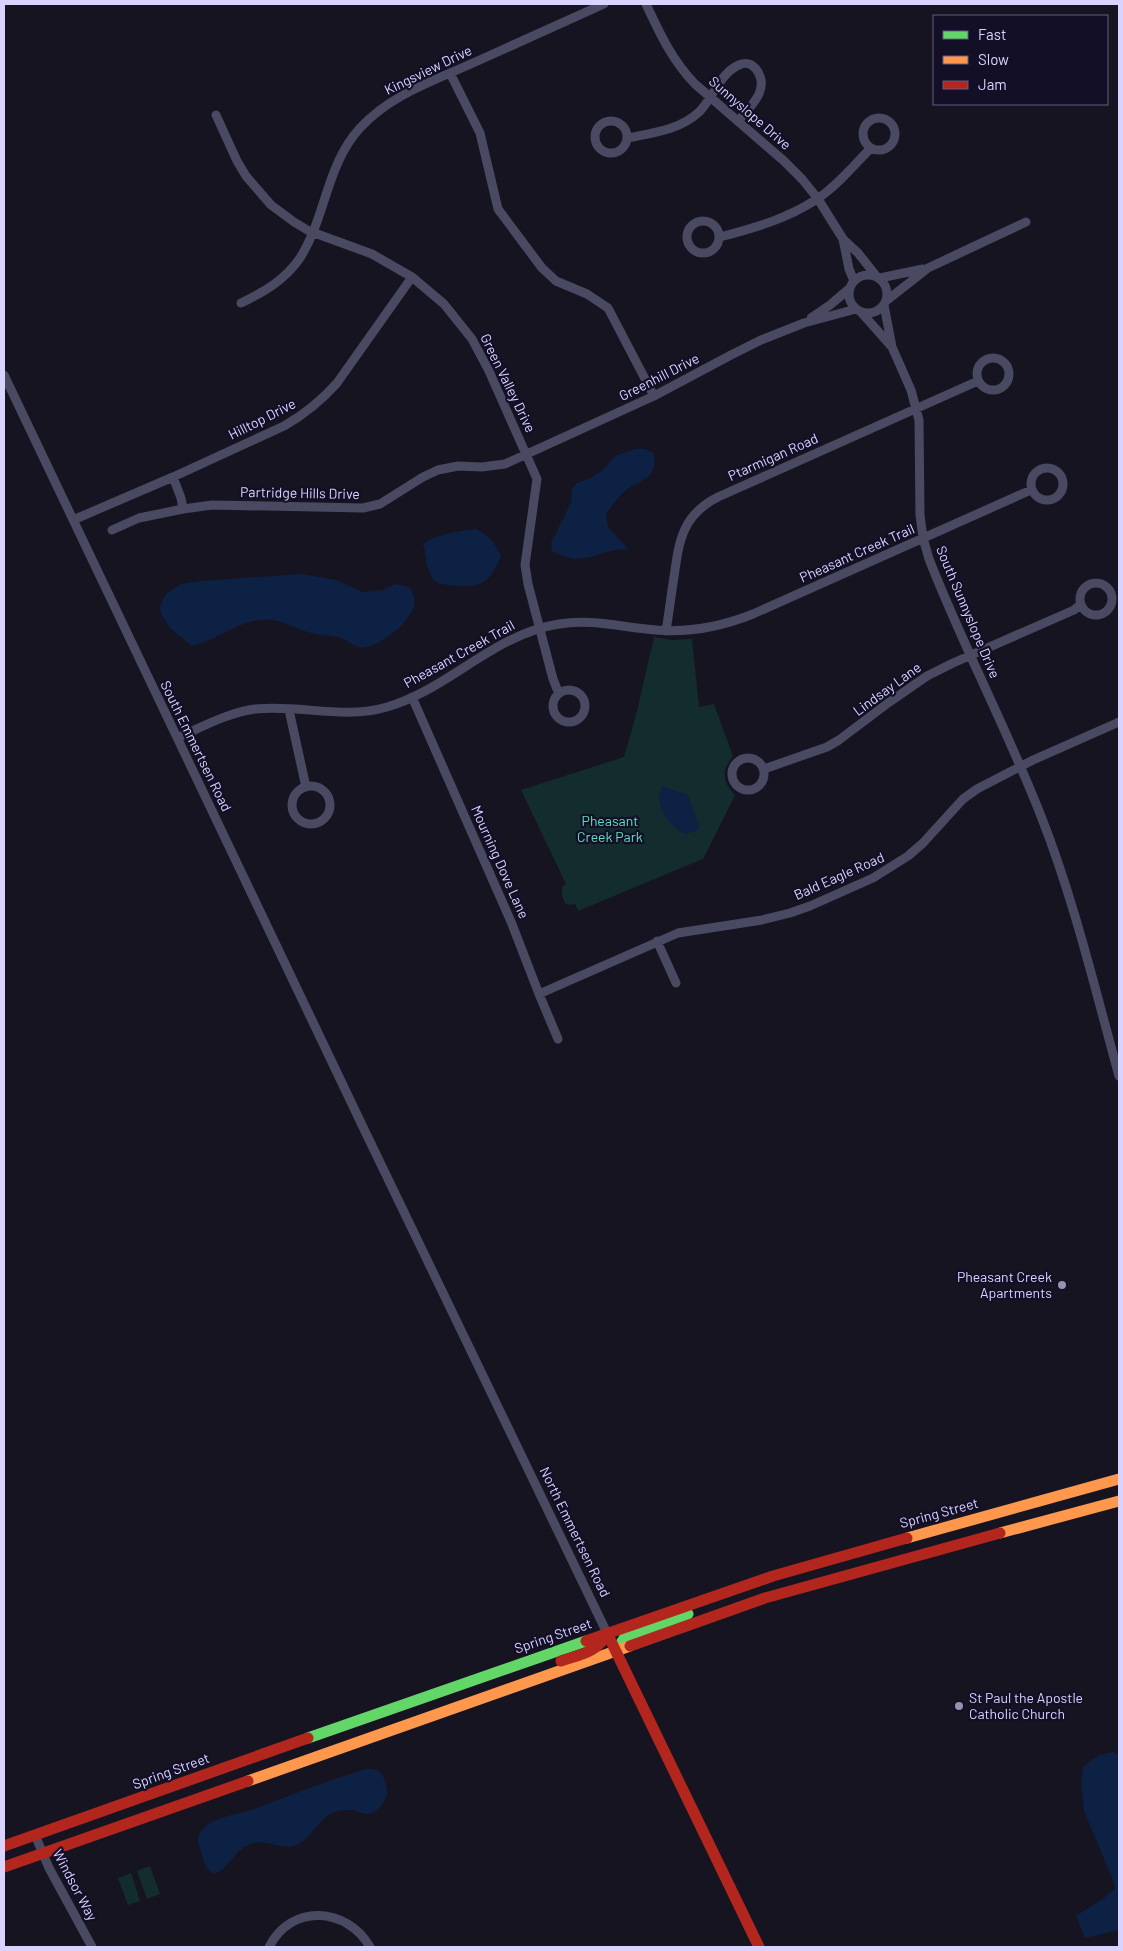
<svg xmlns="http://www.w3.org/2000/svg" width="1123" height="1951" viewBox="0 0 1123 1951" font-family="Barlow,sans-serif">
	<rect width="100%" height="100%" fill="#161421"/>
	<!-- green -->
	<path fill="#132c2d" d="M654 637 672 640 692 639 699 707 714 704 733 756C721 771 722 781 735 795L703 859 578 911 575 904 569 905 565 903 562 896V887L566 884 521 790 624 757 636 715Z
		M150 1866 160 1894 147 1899 137 1871Z
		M131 1873 140 1901 128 1905 118 1878Z"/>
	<!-- water -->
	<path fill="#0d2144" d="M635 449H644L654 453C657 482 642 477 624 492 617 498 611 507 606 514L608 527 628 549C597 549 585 569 552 551L551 543 571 503 572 489 577 483 592 477 603 470 615 456Z
		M477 529C489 537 496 543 501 557 487 587 479 588 449 585 442 584 436 584 432 577 426 568 426 554 423 544 440 533 457 531 477 529Z
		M300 574 336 580 362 592 383 590 395 584 409 587C418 602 416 607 406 620 398 631 372 651 358 647 352 645 347 640 341 638 330 635 318 635 307 632 296 628 283 621 271 620 242 617 218 640 192 646L170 628 161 614 160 606 166 594 181 584 201 581Z
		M662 786 688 795 699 825V830L685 834C668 825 653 805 662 786Z
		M1113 1752 1119 1755V1930L1085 1938 1076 1916 1101 1900 1115 1889 1113 1880 1084 1811 1081 1783 1083 1767 1099 1755Z
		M366 1769C377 1769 382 1770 385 1782 386 1785 387 1790 387 1793 387 1801 376 1814 368 1814 364 1814 360 1812 357 1811 349 1809 337 1810 330 1814 316 1822 310 1842 293 1846 277 1849 263 1837 248 1845 233 1852 230 1868 214 1874 207 1871 204 1863 202 1855 199 1846 195 1839 202 1830 212 1817 239 1814 254 1809 291 1795 328 1780 366 1769Z"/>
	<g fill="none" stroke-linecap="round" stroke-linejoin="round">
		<!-- street -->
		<path stroke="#4a4962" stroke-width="9" d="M646 4C660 34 672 60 695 84L784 161 802 179 818 199 843 239 858 253 877 277
			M450 73 480 133 498 209 542 268 556 281 587 294 608 308 654 396
			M216 115 237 161 246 176 271 205 294 222 309 231 372 254 412 277 444 304 472 339 489 371 537 479 525 565 528 584 553 679 557 689 560 692
			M863 134a16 16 0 1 1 32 0a16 16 0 1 1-32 0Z
			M595 137a16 16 0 1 1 32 0a16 16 0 1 1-32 0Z
			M628 138C652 133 680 130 699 112 713 98 720 73 739 65 746 62 751 63 756 69 771 89 751 106 738 121
			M687 237a16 16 0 1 1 32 0a16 16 0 1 1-32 0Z
			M720 237C754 228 787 219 817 199 837 186 853 166 870 149
			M843 239 849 269 854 281
			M849 294a19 19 0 1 1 38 0a19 19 0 1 1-38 0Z
			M880 278 923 269
			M886 301 928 268 1026 222
			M241 303C264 292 285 280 300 258 326 217 326 165 360 128 390 95 433 81 473 63 517 43 561 23 604 4
			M884 305 892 347 911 390 919 420 920 515 923 538 929 559C963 646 1007 729 1041 816 1074 900 1095 989 1119 1076
			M860 311 892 347
			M811 318 830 305 850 288
			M977 374a16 16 0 1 1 32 0a16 16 0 1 1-32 0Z
			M4 375 362 1125 607 1633
			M1031 484a16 16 0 1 1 32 0a16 16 0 1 1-32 0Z
			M173 477 181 498 183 509 212 505 363 508 380 504 423 477 438 470 458 466 482 467 505 464 654 396 731 355 761 340 804 323 856 309
			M73 520 173 477 284 426C305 414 321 401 337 383L412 277
			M112 530 139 518 183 509
			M1080 599a16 16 0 1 1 32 0a16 16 0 1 1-32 0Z
			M666 631C669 613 671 595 674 577 679 541 682 515 718 497L978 381
			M553 706a16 16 0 1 1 32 0a16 16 0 1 1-32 0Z
			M412 697 512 924 539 994 558 1039
			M289 710 306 787
			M177 738C202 727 227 713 255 709 299 704 343 720 387 707 449 689 494 634 559 624 588 619 617 626 646 629 683 634 718 628 753 614L1031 490
			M732 774a16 16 0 1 1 32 0a16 16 0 1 1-32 0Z
			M764 769 827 747 839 740 888 703 927 676 953 663 1074 610 1080 605
			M292 805a19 19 0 1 1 38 0a19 19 0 1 1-38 0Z
			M657 941 676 983
			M539 994 678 933 762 920 790 913 810 906 873 878 908 856 923 843 963 799 977 789 1033 760 1119 722
			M35 1835 49 1868 92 1947
			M269 1947C291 1903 347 1907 370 1947"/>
		<!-- fast -->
		<path stroke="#63d668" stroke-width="11" d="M616 1651 625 1637 688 1614
			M308 1738 586 1641"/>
		<!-- slow -->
		<path stroke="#ff974d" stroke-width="11" d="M1000 1533 1119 1501
			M907 1538 1119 1479
			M248 1781 630 1646"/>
		<!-- jam -->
		<path stroke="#b3261e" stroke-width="11" d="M607 1633 759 1947
			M586 1641 773 1576 907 1538
			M630 1646 765 1598 1000 1533
			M561 1661C579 1655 599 1652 607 1633
			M4 1846 308 1738
			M4 1867 248 1781"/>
	</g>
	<!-- markers -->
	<g fill="#9591b1" stroke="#130f26" stroke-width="2">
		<circle cx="1062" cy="1285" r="5"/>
		<circle cx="959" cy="1706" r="5"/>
	</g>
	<g text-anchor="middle" stroke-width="4.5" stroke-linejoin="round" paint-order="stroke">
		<!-- street labels -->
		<g font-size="14" fill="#d9d4ff" stroke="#130f26">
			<text transform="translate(428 70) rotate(-26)" y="5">Kingsview Drive</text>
			<text transform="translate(750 113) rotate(41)" y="5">Sunnyslope Drive</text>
			<text transform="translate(659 377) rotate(-27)" y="5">Greenhill Drive</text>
			<text transform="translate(508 383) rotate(64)" y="5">Green Valley Drive</text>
			<text transform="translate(262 419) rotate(-27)" y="5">Hilltop Drive</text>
			<text transform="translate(773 457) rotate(-24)" y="5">Ptarmigan Road</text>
			<text transform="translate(300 493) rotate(1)" y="5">Partridge Hills Drive</text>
			<text transform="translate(857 553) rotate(-24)" y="5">Pheasant Creek Trail</text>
			<text transform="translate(968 612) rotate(67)" y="5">South Sunnyslope Drive</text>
			<text transform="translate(459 654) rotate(-29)" y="5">Pheasant Creek Trail</text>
			<text transform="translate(887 689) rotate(-36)" y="5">Lindsay Lane</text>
			<text transform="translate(196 746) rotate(64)" y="5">South Emmertsen Road</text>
			<text transform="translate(500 862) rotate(66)" y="5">Mourning Dove Lane</text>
			<text transform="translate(839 876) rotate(-24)" y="5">Bald Eagle Road</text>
			<text transform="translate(939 1513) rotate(-15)" y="5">Spring Street</text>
			<text transform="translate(575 1532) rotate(64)" y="5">North Emmertsen Road</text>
			<text transform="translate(553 1636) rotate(-19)" y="5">Spring Street</text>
			<text transform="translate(171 1771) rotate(-20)" y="5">Spring Street</text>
			<text transform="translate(75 1885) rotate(62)" y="5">Windsor Way</text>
		</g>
		<!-- park labels -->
		<g font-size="14" fill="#5fe0c0" stroke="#130f26">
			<text x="610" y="826">Pheasant<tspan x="610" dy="16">Creek Park</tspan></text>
		</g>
		<!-- poi labels -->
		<g font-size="14" fill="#d9d4ff" stroke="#130f26" text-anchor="end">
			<text x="1052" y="1282">Pheasant Creek<tspan x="1052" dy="16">Apartments</tspan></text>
			<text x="969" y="1703" text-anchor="start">St Paul the Apostle<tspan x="969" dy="16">Catholic Church</tspan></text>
		</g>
	</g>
	<!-- border -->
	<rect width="1123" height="1951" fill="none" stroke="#d9d4ff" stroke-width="10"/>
	<!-- legend -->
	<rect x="933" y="15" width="175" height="90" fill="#130f26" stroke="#625e7d"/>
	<rect x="943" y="31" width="25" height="8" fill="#63d668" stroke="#625e7d"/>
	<text x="978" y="40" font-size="15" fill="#d9d4ff">Fast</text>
	<rect x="943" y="56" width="25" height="8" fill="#ff974d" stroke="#625e7d"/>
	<text x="978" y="65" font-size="15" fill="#d9d4ff">Slow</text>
	<rect x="943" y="81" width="25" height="8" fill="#b3261e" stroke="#625e7d"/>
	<text x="978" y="90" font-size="15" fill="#d9d4ff">Jam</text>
</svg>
